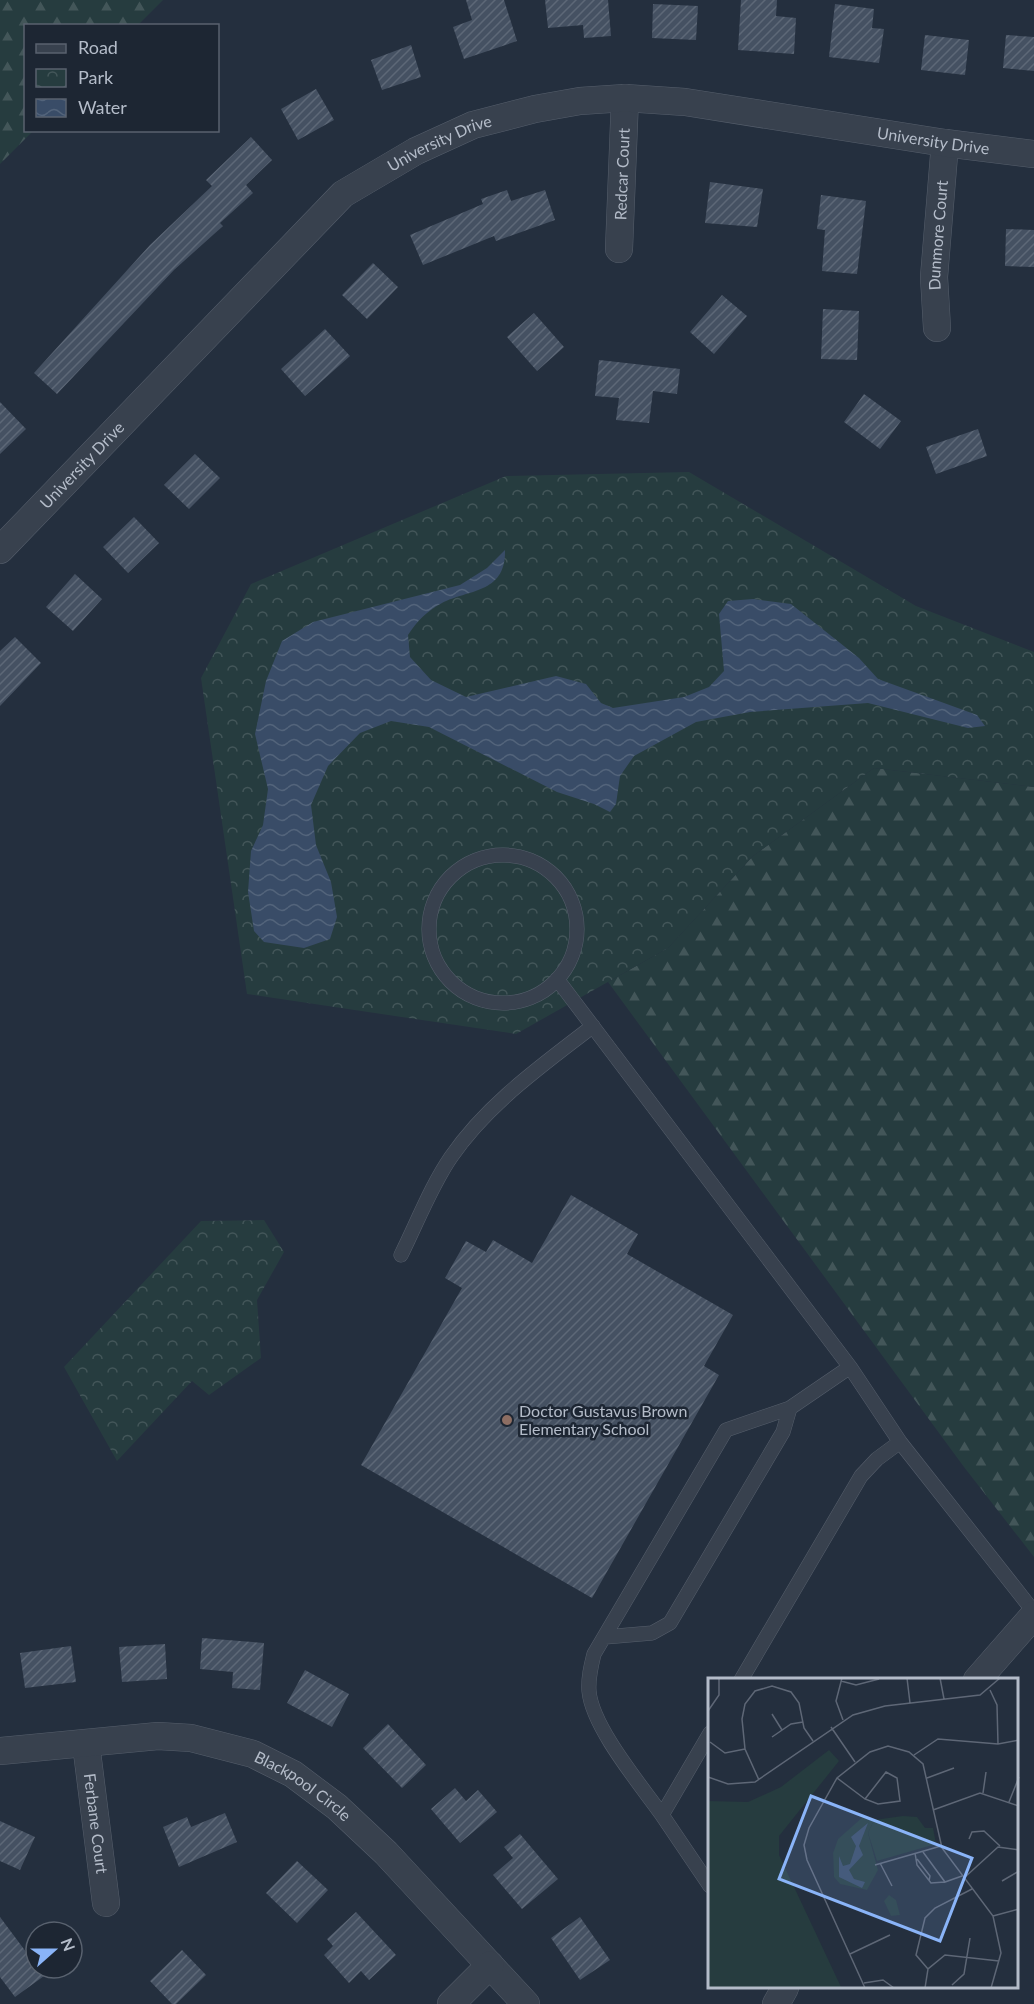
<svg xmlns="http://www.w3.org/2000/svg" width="1034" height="2004" viewBox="0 0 1034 2004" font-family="Lato,sans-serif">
	<defs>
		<pattern id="forest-firs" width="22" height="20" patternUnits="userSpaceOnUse" patternTransform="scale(1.5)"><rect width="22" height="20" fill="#263c3f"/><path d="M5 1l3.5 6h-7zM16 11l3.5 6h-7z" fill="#435659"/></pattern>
		<pattern id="park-crowns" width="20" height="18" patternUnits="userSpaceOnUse" patternTransform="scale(1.5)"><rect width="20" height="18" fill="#263c3f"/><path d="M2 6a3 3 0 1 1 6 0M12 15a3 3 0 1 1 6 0" fill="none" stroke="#435659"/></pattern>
		<pattern id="water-waves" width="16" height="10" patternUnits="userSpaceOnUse" patternTransform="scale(1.5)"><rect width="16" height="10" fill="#394c67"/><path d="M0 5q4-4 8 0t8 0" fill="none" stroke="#53647b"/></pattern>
		<pattern id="building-hatch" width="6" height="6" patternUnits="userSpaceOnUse" patternTransform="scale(1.5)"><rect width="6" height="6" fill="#455162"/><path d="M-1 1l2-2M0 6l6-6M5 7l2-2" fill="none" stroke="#5d6877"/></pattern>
	</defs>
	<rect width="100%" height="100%" fill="#242f3e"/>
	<!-- forest -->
	<path fill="url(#forest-firs)" d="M0 0H163L138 25 26 26V130L33 131 0 164Z
		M874 768 1034 787V1557L964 1467 608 982 668 948 753 856Z"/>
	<!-- park -->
	<path fill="url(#park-crowns)" d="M689 472 916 606 1034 652V787L874 768 753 856 668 948 516 1034 247 994 201 678 251 584 506 476Z
		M264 1220 284 1252 257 1300 261 1358 209 1395 192 1381 117 1461 64 1367 201 1221Z"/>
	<!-- water -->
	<path fill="url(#water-waves)" d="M505 550C506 594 468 589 442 603 427 611 417 621 408 635L410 657 431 680 466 697 556 676 586 684 601 703 613 708 684 697 709 687 724 671 719 614 728 601 753 599 791 604 859 658 878 679 977 715 985 726 968 728 868 703 750 712 696 722 634 756 620 776 616 804 610 812 594 804 557 792 429 727 391 721 360 733 328 766 311 805 316 845 331 882 337 917 330 939 304 948 264 942 254 931 248 892 251 851 263 825 268 789 255 734 266 681 282 641 313 622 460 585 487 568Z"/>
	<!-- building -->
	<path fill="url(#building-hatch)" d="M466 0H504L517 41 464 59 453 27 472 20Z
		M545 0H608L611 36 584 38 583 25 548 28Z
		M741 0H777L776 16 796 18 794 54 738 50Z
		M653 4 698 6 696 40 652 38Z
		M835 4 874 9 872 28 884 29 879 63 829 57Z
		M925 35 969 40 965 75 921 70Z
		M1006 35 1034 37V71L1003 68Z
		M411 45 421 77 382 90 371 60Z
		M316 89 334 120 298 140 281 109Z
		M251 137 272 160 246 185 253 193 220 223 223 226 174 270 57 394 34 373 150 245 212 186 206 180Z
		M710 182 763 189 757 227 705 223Z
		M507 190 511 201 545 190 555 220 496 241 494 236 423 265 410 235 483 204 481 199Z
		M821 195 866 201 857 274 822 271 825 230 817 229Z
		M1006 229 1034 230V267L1005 266Z
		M373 263 398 287 367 319 342 295Z
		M722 295 747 316 714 354 690 332Z
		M823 309 859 311 857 360 821 359Z
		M534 313 564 347 537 371 507 337Z
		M325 329 350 356 305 396 281 369Z
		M599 360 680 369 677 394 653 391 649 423 616 420 619 398 595 396Z
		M864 394 901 421 880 449 844 422Z
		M0 402 26 429 0 454Z
		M978 429 987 456 936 474 926 447Z
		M195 454 220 478 189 509 164 485Z
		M134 517 159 543 128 573 103 547Z
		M75 574 102 599 73 631 46 607Z
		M15 637 41 663 0 706V651Z
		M571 1195 638 1234 627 1254 733 1315 704 1366 719 1375 592 1598 361 1465 462 1288 445 1278 466 1241 486 1252 493 1240 532 1263Z
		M202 1638 264 1643 260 1690 232 1688 233 1672 200 1669Z
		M165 1644 167 1679 122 1682 119 1647Z
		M71 1646 76 1682 25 1688 20 1653Z
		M305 1670 349 1694 332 1727 287 1703Z
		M388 1724 426 1765 402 1788 363 1748Z
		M455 1788 466 1801 478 1790 497 1812 460 1843 431 1809Z
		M225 1813 237 1842 179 1867 163 1827 187 1817 191 1827Z
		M0 1821 35 1837 20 1870 0 1861Z
		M520 1834 558 1879 522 1909 493 1875 513 1858 504 1847Z
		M297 1861 328 1890 297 1923 266 1893Z
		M356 1912 396 1955 369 1980 361 1971 349 1983 324 1955 333 1946 327 1939Z
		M0 1917 44 1976 15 1997 0 1977Z
		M580 1917 610 1960 580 1980 551 1938Z
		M182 1950 206 1975 176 2004H172L150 1981Z"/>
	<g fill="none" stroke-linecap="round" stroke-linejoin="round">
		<defs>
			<path id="service" d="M429 929a74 74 0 1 1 148 0a74 74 0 1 1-148 0Z
				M557 979 850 1367 900 1442 1034 1612
				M401 1255C417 1223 431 1186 451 1157 488 1103 543 1065 593 1026
				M605 1637 652 1633 670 1623 783 1432 790 1408
				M741 1680 861 1476 877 1459 900 1442
				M710 1733 662 1815 710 1886
				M662 1815C640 1784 592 1727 589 1691 588 1678 591 1666 594 1654L726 1430 790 1408 850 1367"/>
			<g id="minor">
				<path id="s1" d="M619 249 625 98"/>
				<path id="s2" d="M937 328 934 277 945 143"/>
				<path id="s3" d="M0 550 343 194 416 151 473 125 535 109 580 101 625 98 685 102 945 143 1034 154"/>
				<path d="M977 1680 1034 1615"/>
				<path id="s4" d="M86 1744 106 1903"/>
				<path id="s5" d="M0 1751 158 1736 191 1738 253 1754 293 1774 337 1807 386 1853 526 2004"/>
				<path d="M451 2004 490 1965"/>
				<path d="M776 2004 785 1988"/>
			</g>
		</defs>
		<!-- service casing -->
		<use href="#service" stroke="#565f6c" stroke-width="15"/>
		<!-- minor casing -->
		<use href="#minor" stroke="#565f6c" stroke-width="28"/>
		<!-- service -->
		<use href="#service" stroke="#38414e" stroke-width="14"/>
		<!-- minor -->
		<use href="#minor" stroke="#38414e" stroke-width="27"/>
	</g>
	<!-- markers -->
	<circle fill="#8d6e63" stroke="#1d2633" stroke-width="2" cx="507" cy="1420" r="6"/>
	<g text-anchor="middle" stroke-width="5" stroke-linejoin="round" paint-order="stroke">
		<!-- street labels -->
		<g font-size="16" fill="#b4bcc9" stroke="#1d2633">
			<text dy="6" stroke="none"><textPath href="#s3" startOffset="1108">University Drive</textPath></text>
			<text dy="6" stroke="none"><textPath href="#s3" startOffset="604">University Drive</textPath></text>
			<text dy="6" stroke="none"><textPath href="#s1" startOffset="75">Redcar Court</textPath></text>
			<text dy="6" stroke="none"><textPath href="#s2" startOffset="93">Dunmore Court</textPath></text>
			<text dy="6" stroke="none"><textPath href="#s3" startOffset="118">University Drive</textPath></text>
			<text dy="6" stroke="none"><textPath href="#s5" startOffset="315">Blackpool Circle</textPath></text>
			<text dy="6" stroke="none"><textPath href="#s4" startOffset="80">Ferbane Court</textPath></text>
		</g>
		<!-- poi labels -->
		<g font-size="16" fill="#b4bcc9" stroke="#1d2633" text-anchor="start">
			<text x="519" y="1417">Doctor Gustavus Brown<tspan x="519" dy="18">Elementary School</tspan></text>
		</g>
	</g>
	<!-- overview -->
	<g transform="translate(708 1678)">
		<rect width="310" height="310" fill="#242f3e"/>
		<path d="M121 72 131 83 71 158V177L133 309 0 310V123L40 124 73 109ZM195 138 209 139 217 150H225L228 166 169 183 160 155 166 142Z" fill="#263c3f"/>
		<path d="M156 138 166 142 160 155 170 192 159 212 132 206 126 199 125 175 130 161ZM181 217 188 222 192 237 183 238 176 223Z" fill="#263c3f"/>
		<path d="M160 145 151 168 155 177 141 192 146 201 157 204 154 210 131 199V178L135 188 142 186 148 168 143 159Z" fill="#394c67"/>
		<path fill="none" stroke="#5e6776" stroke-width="1.5" d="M134 0 128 23 135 42M199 0 202 25M232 0 236 21M133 3 148 7 171 1M282 12 289 27 290 66M0 33 11 17V0M64 36 74 52M123 49 147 84M64 59 83 46 95 44M2 64 17 75 37 71M206 77 230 61 290 66 311 62M178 94 189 100 192 123 170 126 157 121ZM0 99 20 106 47 104 145 37 177 28 272 17 292 0M129 100 157 121M219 100 246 90M51 102 37 71 34 41 37 26 47 13 64 8 83 14 91 25 96 50 105 63M275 115 278 94M301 124 311 99M225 132 272 115 311 128M261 161 264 154 276 153 292 168M215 174 237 204 254 198M207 175 209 187 223 205 237 204M209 181 222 198 221 203M172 185 184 208M167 187 233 168M256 200 290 169 311 172M294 203 311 193M285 238 311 231M142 276 182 257M220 291 208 277 217 240 227 230 264 211M156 305 175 302 186 310M244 307 256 296 262 260M157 310 99 182 96 167 101 150 129 100 162 74 180 68 201 74 215 86 234 170 285 238 293 275 283 310M217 310 220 291 237 277 291 283"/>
		<path fill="#8ab4f8" fill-opacity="0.15" stroke="#8ab4f8" stroke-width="3" d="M103 118 264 180 232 263 71 201Z"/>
		<rect width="310" height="310" fill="none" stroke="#b4bcc9" stroke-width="3"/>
	</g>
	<!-- legend -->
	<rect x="24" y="24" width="195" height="108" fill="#1d2633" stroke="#59626f" stroke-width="1.5"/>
	<rect x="36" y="44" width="30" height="9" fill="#38414e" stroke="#59626f" stroke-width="1.5"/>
	<text x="78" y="54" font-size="18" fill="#b4bcc9">Road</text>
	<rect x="36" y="69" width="30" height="18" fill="url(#park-crowns)" stroke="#59626f" stroke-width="1.5"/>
	<text x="78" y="84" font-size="18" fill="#b4bcc9">Park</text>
	<rect x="36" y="99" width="30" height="18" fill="url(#water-waves)" stroke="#59626f" stroke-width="1.5"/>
	<text x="78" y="114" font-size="18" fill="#b4bcc9">Water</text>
	<!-- north arrow -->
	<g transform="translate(54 1950) rotate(69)"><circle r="28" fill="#1d2633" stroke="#59626f" stroke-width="1.5"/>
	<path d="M0-4.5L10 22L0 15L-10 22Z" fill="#8ab4f8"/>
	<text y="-9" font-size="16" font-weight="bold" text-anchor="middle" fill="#b4bcc9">N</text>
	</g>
</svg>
